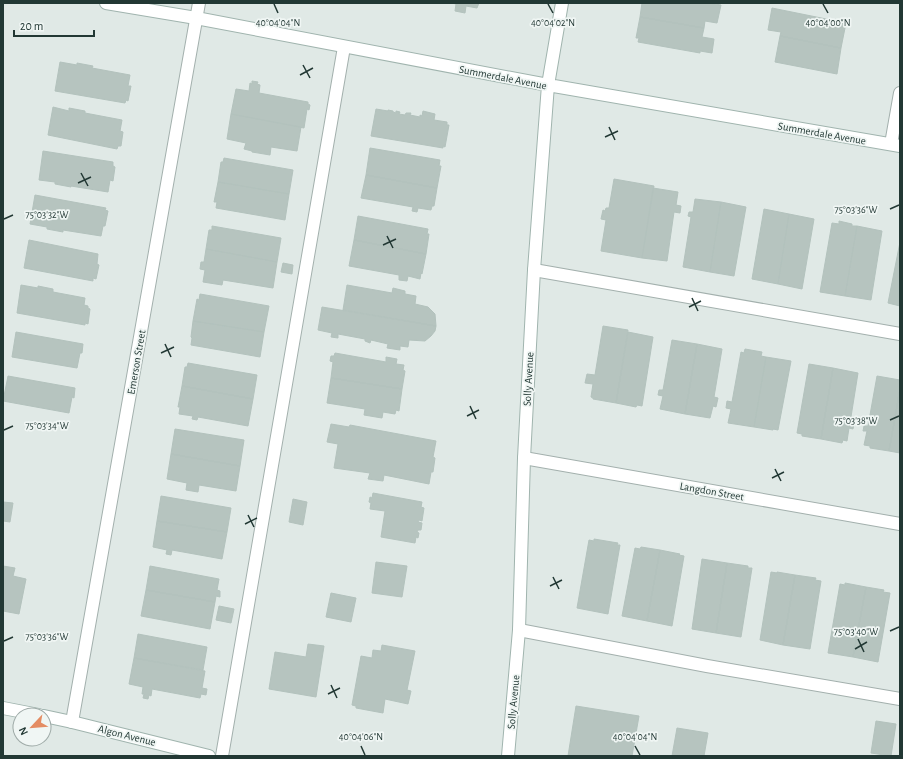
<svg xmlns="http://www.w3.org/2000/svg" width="903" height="759" viewBox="0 0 903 759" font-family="'Alegreya Sans',sans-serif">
	<rect width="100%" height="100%" fill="#e0e9e6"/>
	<!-- building -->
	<path fill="#b6c4bf" stroke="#b3c2bd" d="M452 3H479L477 8 466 6 465 13 455 11 456 4Z
		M642 3H709L721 5 717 23 705 21 704 28 640 17Z
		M772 8 846 23 841 48 780 36 781 32 768 30Z
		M640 17 704 28 702 37 714 39 712 53 700 51V53L638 42 639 38H636Z
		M780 36 841 48 837 74 775 62Z
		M60 62 77 65V63L93 66 92 68 130 75 128 86H131L128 101 126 100 125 103 55 91Z
		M252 81 258 82 257 84 260 85 259 93 308 102V104L310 105 309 110 307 109 304 128 231 114 236 89 249 91 250 83 252 84Z
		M53 107 69 111V108L85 111V113L122 120 120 131 123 132 121 146H118L117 149 48 135Z
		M376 109 388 111V110L393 111V112L396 113V111L400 112 399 114 405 115 406 113H411L410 115 420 117V115L422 116 423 111 435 114 434 120 447 122V125H449L445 147 443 146V148L371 136Z
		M231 114 301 127 297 151 271 147 270 155 252 152V151L244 149 246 143 227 139Z
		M370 148 440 160 439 166H441L437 188 366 175Z
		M43 151 113 162V166L115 167 113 181 110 180 108 192 71 186V187L55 184V182L39 180Z
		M224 158 293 170 289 194 218 182 221 162H223Z
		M366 175 437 188 434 206H432L431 210 418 208 417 212 412 211 413 207 361 198Z
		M614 179 654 186 642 258 601 251 606 220 601 219 603 210 605 211 606 208H609Z
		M218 182 289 194 285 220 216 208 217 202H214Z
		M653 188 678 192 676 205 681 206 680 213 674 212 667 261 642 258Z
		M35 195 106 208 105 210 108 211 105 226H103L101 236 63 230V232L47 229V227L30 224Z
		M695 199 721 202 710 272 683 267 691 217 688 216 689 212H693Z
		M721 202 746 207 734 276 710 272Z
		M764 209 789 214 778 284 752 279Z
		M789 214 814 219 802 289 778 284Z
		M358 216 428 229 427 234H429L426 254 354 240Z
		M839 221 852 224V226H857L845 296 820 292 832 223 839 224Z
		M212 226 281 238 277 262 206 249 209 230H212Z
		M857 226 882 231 871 300 845 296Z
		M29 240 98 254 97 264 99 265 96 279 93 278V281L24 268Z
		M354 240 426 254 422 274 421 273 420 279 408 276 407 281 399 280V275L349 266Z
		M900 242V306L888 303Z
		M206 249 277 262 273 288 223 280 222 285 203 282 205 270 200 269 201 262H204Z
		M283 263 293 265 292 274 281 272Z
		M21 285 38 288V286L53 289V292L85 298 84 305 88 306V308L90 309 88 324 85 323V325L17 313Z
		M347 285 392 293 393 288 405 291V294L416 296 415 304 428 307 435 314 436 326 343 310Z
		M200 294 269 306 264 332 193 321 197 299 199 300Z
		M322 307 436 326 435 331 431 336 425 341 409 340 408 347 400 346V350L387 348 388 344 371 340 370 343 365 341V339L338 334V338L331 337 332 333 318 330Z
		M193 321 264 332 260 357 191 345 192 338 191 337Z
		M603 326 628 330 616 403 593 399V398L591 397 593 384 585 383 587 374 595 375Z
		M16 332 83 344 82 353H80L77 368 12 357Z
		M628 332 653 337 642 406 637 405 636 407 616 403Z
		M672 340 697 344 685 414 660 409 663 396 658 395 659 390H663Z
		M697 344 722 349 714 397 718 398 716 407 713 406 710 418 685 414Z
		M745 349 762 352 761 356 766 357 754 427 728 423 731 409 726 408 727 401 732 402 741 352 744 353Z
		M335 353 386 362V357L397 359 396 364 404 365 403 370 405 371 402 389 331 378 333 362 330 361 331 356H334Z
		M766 357 791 361 778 430 773 429V430L754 427Z
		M188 363 257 375 253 399 182 386 185 367H187Z
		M809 364 833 368 821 439 802 436V434L797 433Z
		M833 368 858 373 850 423 854 424 853 429 849 428 847 441 843 440 842 443 821 439Z
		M8 376 75 388 74 398 72 397 69 413 3 401Z
		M877 376 900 380V389L889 451 870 448V446L864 445 867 431H863L864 426H868Z
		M331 378 402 389 399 411 396 410 395 414 383 412 382 418 364 415 365 409 327 403Z
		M182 386 253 399 248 426 198 417 197 420 192 419 193 416 179 414 180 407H178Z
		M900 389V453L889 451Z
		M331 424 349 427 350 425 436 441 433 457 435 458 433 472H431L429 484 384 475 383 481 368 479 370 473 334 468 338 444 327 442Z
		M175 429 244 440 240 466 171 454Z
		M171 454 240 466 236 491 199 485 198 492 186 490 187 483 167 479Z
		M373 493 422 502 421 507 424 508 422 521 419 520 418 522 422 523 421 530H418L417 532 419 533 418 538 416 537 415 543 381 537 385 511 370 509 371 503 369 502 370 497 372 498Z
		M161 496 231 508 227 532 157 521Z
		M293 499 307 502 303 525 289 522Z
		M3 502 13 503 10 522 3 521Z
		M157 521 227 532 222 559 172 550 171 555 166 554 167 550 153 547Z
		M594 539 618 543 617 545H620L608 614 577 608 589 540 594 541Z
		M641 547 660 550 647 621 622 616 635 548 640 549Z
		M660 550 680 554 679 555 684 556 672 626 647 621Z
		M702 559 727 563 716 633 692 629Z
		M376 562 407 566 402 597 372 593Z
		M727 563 748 566V568H752L741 637 716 633Z
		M3 566 15 568 13 576 26 579 19 614 3 611Z
		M150 566 219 579 217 590 220 591V597L216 596 215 602 146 590Z
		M771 572 777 573V572L795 575 783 645 760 640Z
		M795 575 816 578 815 580 821 581 810 649 783 645Z
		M845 583 866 587 853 657 828 653 840 584 845 585Z
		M866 587 884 590 883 592 890 593 878 662 853 657Z
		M146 590 215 602 210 629 141 616Z
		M331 593 356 598 351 622 326 617Z
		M219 606 234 609 231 623 216 620Z
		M138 634 207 647 203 670 134 658Z
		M308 644 324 646 316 697 269 689 275 652 306 657Z
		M382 645 415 651 407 690 411 691 408 704 385 699 383 713 356 708V706L352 705 361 656 372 658 373 650 381 651Z
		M134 658 205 671 202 688 207 689 206 695 201 694 200 698 152 689 151 696 149 695 148 699 143 698 144 694H142L143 687 129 684Z
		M576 706 639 716 632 756H568Z
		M876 721 896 724 891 756 871 753Z
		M677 728 708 733 704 756H672Z"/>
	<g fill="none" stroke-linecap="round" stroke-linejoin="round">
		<defs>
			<path id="lane" d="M534 270 900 334
				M519 630 707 666 900 699
				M222 756 344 47"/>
			<path id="street" d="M891 144 900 93
				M524 458 900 524
				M72 722 199 3"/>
			<path id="secondary" d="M106 3 196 18 548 85 900 146
				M3 708 39 715
				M44 716 72 722 209 756
				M508 756 519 630 524 458 534 270 548 85 562 3"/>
		</defs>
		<!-- lane casing -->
		<use href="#lane" stroke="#a3b0ad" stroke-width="14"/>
		<!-- street casing -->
		<use href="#street" stroke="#a3b0ad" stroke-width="14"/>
		<!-- secondary casing -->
		<use href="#secondary" stroke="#a0b4ae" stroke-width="14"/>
		<!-- lane -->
		<use href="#lane" stroke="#fff" stroke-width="12"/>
		<!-- street -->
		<use href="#street" stroke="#fff" stroke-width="12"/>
		<!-- secondary -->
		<use href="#secondary" stroke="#fff" stroke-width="12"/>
	</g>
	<!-- ticks -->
	<path fill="none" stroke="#223834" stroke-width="1.5" d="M274 4 278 13M548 4 553 13M823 4 828 13M303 65 310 78M300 75 313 68M609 127 615 140M605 137 618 131M81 173 88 186M78 183 91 177M890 209 899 205M4 219 13 215M387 236 393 248M383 245 396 239M692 298 698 311M689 307 701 301M165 344 171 357M161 353 174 347M470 406 476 419M467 416 479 410M890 420 899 416M4 430 13 426M775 469 781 481M772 478 784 472M248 515 254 527M245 524 257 518M553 577 559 589M550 586 562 580M890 631 899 627M858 639 864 652M4 641 13 637M855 649 867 642M331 685 337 698M328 694 340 688M361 746 365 755M635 746 640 755"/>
	<g text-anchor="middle" stroke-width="3.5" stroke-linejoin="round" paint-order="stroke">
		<!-- street labels -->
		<g font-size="11" fill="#223834" stroke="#f0f6f4">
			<text transform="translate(503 77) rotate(11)" y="4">Summerdale Avenue</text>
			<text transform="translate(822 133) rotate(10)" y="4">Summerdale Avenue</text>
			<text transform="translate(136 362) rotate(-80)" y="4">Emerson Street</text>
			<text transform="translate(528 379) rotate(-87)" y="4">Solly Avenue</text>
			<text transform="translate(712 491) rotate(10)" y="4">Langdon Street</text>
			<text transform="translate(513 702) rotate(-85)" y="4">Solly Avenue</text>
			<text transform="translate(127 735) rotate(14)" y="4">Algon Avenue</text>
		</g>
	</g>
	<g font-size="10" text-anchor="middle" fill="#223834" stroke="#f0f6f4" stroke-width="3.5" stroke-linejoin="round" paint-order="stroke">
		<text x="278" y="26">40°04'04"N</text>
		<text x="553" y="26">40°04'02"N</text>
		<text x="828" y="26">40°04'00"N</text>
		<text x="856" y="213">75°03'36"W</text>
		<text x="47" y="218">75°03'32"W</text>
		<text x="856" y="424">75°03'38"W</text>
		<text x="47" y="429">75°03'34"W</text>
		<text x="856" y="635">75°03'40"W</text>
		<text x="47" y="640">75°03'36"W</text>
		<text x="361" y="740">40°04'06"N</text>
		<text x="635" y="740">40°04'04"N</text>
	</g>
	<!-- border -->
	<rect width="903" height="759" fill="none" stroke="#223834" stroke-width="8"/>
	<!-- north arrow -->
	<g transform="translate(32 727) rotate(244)"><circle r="19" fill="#f0f6f4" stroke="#9eaaa7"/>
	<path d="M0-3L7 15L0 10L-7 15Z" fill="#e48c63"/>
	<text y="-6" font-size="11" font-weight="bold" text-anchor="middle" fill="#223834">N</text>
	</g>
	<!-- scale -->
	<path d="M14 30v6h80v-6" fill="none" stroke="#223834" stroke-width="2"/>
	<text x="20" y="30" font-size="12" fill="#223834" stroke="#f0f6f4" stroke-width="3" paint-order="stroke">20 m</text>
</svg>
